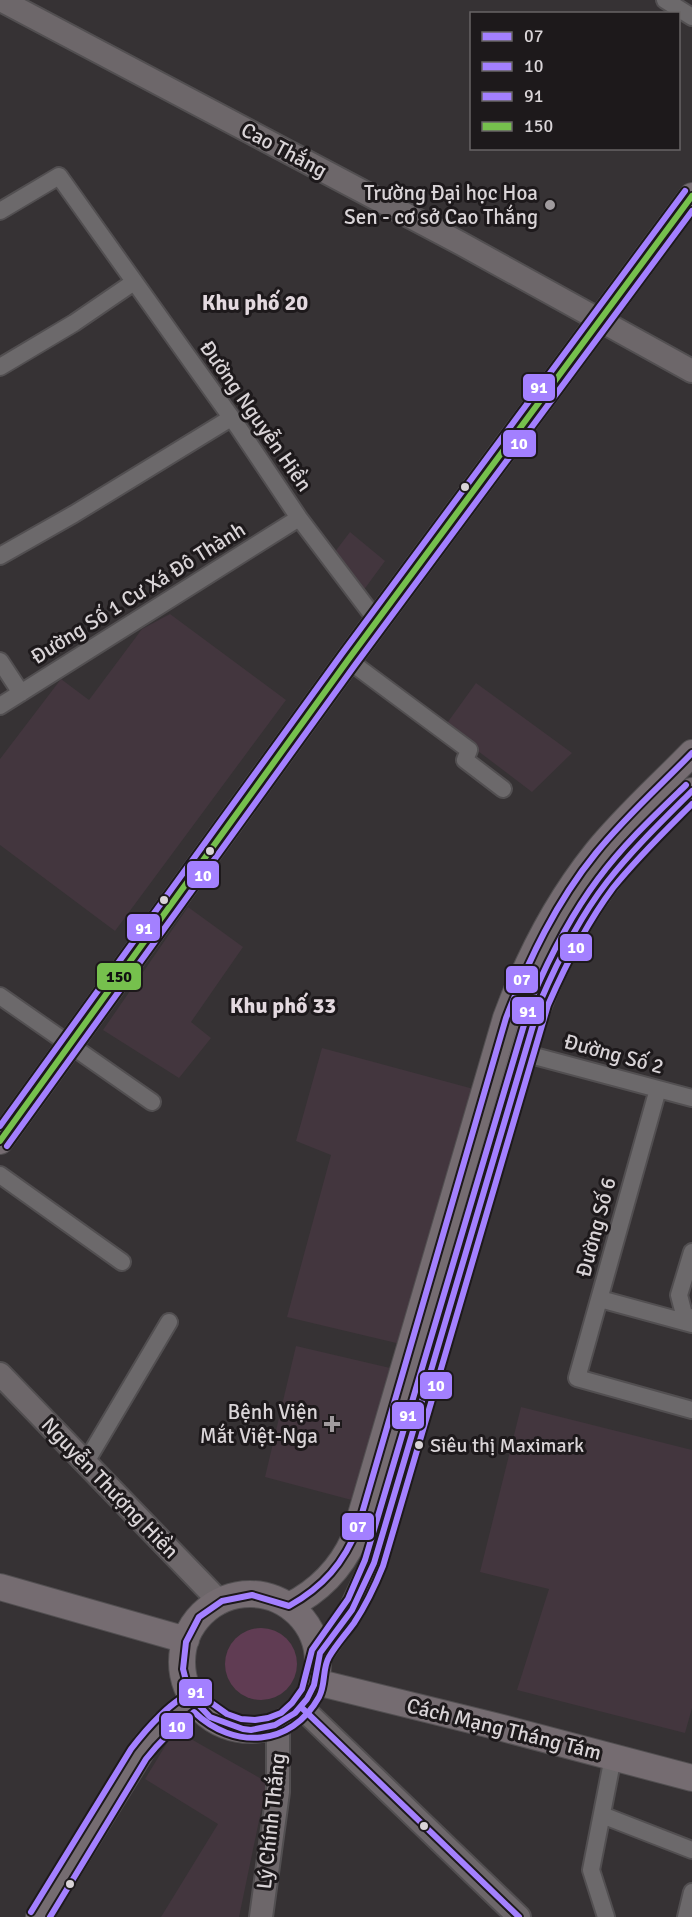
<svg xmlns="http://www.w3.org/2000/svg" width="692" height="1917" viewBox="0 0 692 1917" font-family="Signika,sans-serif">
	<rect width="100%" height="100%" fill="#363234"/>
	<!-- built -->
	<path fill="#43363e" d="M350 532 385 561 363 591 331 557Z
		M170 614 286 700 115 931 0 845V759L61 679 89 700 142 629Z
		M476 683 572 753 532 792 445 726Z
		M188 907 243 947 191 1022 211 1038 179 1078 103 1030Z
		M322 1048 481 1091 409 1346 287 1317 331 1155 296 1141Z
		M296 1346 403 1371 363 1503 265 1477Z
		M521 1407 692 1450V1708L685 1733 517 1690 549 1589 480 1572Z
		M175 1730 267 1782 239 1917H161L218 1824 145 1779Z"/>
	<!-- green -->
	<path fill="#603c53" d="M225 1664a36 36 0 1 1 72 0a36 36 0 1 1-72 0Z"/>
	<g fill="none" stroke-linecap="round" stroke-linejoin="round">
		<defs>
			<path id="street" d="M665 0 692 17
				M0 211 59 176 238 427 299 518 377 621
				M0 367 74 323 134 282
				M0 556 74 514 231 418
				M348 660 469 750 465 760 503 789
				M0 661 21 693
				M0 706 299 518
				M0 996 152 1102
				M523 1053 692 1098
				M658 1089 577 1378 692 1410
				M0 1175 122 1262
				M692 1252 679 1295 686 1322 692 1317
				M600 1299 692 1324
				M86 1462 169 1322
				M602 1815 692 1850
				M606 1917 591 1870 613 1757
				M686 1917 692 1892"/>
			<path id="secondary" d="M1 0 460 243 692 371
				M0 1374 220 1602
				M301 1707 519 1917
				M261 1917 278 1792V1724"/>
			<path id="primary" d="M0 1141 348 660 692 196
				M0 1587 186 1640
				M182 1662a68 68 0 1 1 136 0a68 68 0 1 1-136 0Z
				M289 1606C319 1591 340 1570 354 1539L506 1018C528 958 556 903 596 853 625 817 660 786 692 753
				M318 1657 352 1609 374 1563 531 1026C551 970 578 917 616 870 639 842 666 817 692 791
				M316 1682 495 1726 692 1778
				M39 1917 146 1744 164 1724 195 1701"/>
		</defs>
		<!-- street casing -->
		<use href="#street" stroke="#524f51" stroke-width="20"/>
		<!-- secondary casing -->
		<use href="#secondary" stroke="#524f51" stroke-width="26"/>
		<!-- primary casing -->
		<use href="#primary" stroke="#524f51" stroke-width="28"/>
		<!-- street -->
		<use href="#street" stroke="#6c696b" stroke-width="16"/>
		<!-- secondary -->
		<use href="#secondary" stroke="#6d676a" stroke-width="22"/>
		<!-- primary -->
		<use href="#primary" stroke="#756c71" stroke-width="26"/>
		<defs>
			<path id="bus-1" d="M692 753C660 786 625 817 596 853 556 902 529 959 506 1018L358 1527C344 1563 323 1587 289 1606L252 1595 222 1601 199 1617 186 1642 183 1669 190 1696 210 1717 243 1729 251 1730 275 1725 295 1713 307 1699 314 1685 320 1653 352 1610 374 1563 540 1002C558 960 579 918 607 882 633 849 663 820 692 791
				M301 1707 519 1917"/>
			<path id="bus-2" d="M7 1146 355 665 692 211
				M50 1917 146 1759C160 1741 176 1726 194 1712 234 1750 291 1747 319 1697 326 1684 322 1669 329 1657 336 1645 346 1634 354 1623 366 1605 375 1586 383 1566L548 1005C566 964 586 924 613 888 637 858 665 831 692 804"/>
			<path id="bus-3" d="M0 1126 341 655 685 191
				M31 1912 131 1749C144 1732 174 1696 196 1692L227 1714 241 1719 255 1720 268 1718 281 1713 292 1703 302 1689 312 1650 348 1599 365 1560 532 998C550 956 571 915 598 879 624 844 655 815 686 785"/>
			<path id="bus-4" d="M0 1141 348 660 692 196"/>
		</defs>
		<!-- bus-1 casing -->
		<use href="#bus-1" stroke="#1d191b" stroke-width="10"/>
		<!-- bus-2 casing -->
		<use href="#bus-2" stroke="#1d191b" stroke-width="10"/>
		<!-- bus-3 casing -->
		<use href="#bus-3" stroke="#1d191b" stroke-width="10"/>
		<!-- bus-4 casing -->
		<use href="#bus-4" stroke="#1d191b" stroke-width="10"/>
		<!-- bus-1 -->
		<use href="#bus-1" stroke="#a380ff" stroke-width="6"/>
		<!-- bus-2 -->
		<use href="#bus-2" stroke="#a380ff" stroke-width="6"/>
		<!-- bus-3 -->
		<use href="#bus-3" stroke="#a380ff" stroke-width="6"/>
		<!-- bus-4 -->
		<use href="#bus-4" stroke="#76c04d" stroke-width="6"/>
	</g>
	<!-- markers -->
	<g fill="#a09b9e" stroke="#1d191b" stroke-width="2">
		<circle cx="550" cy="205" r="6"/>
		<path d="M329 1415h6v6h6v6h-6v6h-6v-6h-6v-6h6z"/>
	</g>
	<g fill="#d9d4d7" stroke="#1d191b" stroke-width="2">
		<circle cx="465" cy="487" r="5"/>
		<circle cx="210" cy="851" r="5"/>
		<circle cx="164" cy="900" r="5"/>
		<circle cx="419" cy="1445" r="5"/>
		<circle cx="424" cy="1826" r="5"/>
		<circle cx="70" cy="1884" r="5"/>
	</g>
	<g text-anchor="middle" stroke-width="6" stroke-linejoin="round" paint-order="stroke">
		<!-- bus labels -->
		<g font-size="20" fill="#d9d4d7" stroke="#1d191b" text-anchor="start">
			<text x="430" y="1452">Siêu thị Maximark</text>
		</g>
		<!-- street labels -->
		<g font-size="21" fill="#d9d4d7" stroke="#1d191b">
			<text transform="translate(284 150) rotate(28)" y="7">Cao Thắng</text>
			<text transform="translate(256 416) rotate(55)" y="7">Đường Nguyễn Hiền</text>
			<text transform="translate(138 593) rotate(-32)" y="7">Ðường Số 1 Cư Xá Đô Thành</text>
			<text transform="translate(614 1054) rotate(15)" y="7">Đường Số 2</text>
			<text transform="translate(596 1227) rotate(-75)" y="7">Đường Số 6</text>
			<text transform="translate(110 1488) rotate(46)" y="7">Nguyễn Thượng Hiền</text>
			<text transform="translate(504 1729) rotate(14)" y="7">Cách Mạng Tháng Tám</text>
			<text transform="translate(271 1821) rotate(-84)" y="7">Lý Chính Thắng</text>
		</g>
		<!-- poi labels -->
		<g font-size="21" fill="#d9d4d7" stroke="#1d191b" text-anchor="end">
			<text x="538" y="200">Trường Đại học Hoa<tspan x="538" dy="24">Sen - cơ sở Cao Thắng</tspan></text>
			<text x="318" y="1419">Bệnh Viện<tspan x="318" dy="24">Mắt Việt-Nga</tspan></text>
		</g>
		<!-- neighbourhood labels -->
		<g font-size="22" font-weight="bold" fill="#e3d9df" stroke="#1d191b">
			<text x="255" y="310">Khu phố 20</text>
			<text x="283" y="1013">Khu phố 33</text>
		</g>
	</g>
	<g stroke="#1d191b" stroke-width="2">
		<rect x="522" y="373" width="34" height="29" rx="6" fill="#a380ff"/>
		<rect x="502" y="429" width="35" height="29" rx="6" fill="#a380ff"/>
		<rect x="186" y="860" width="34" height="29" rx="6" fill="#a380ff"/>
		<rect x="126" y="913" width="35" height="29" rx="6" fill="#a380ff"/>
		<rect x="559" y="933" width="34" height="29" rx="6" fill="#a380ff"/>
		<rect x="96" y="962" width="46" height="29" rx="6" fill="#76c04d"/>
		<rect x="505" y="965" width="34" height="29" rx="6" fill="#a380ff"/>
		<rect x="511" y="996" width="34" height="29" rx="6" fill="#a380ff"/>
		<rect x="419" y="1371" width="34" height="29" rx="6" fill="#a380ff"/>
		<rect x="391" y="1401" width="34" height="29" rx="6" fill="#a380ff"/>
		<rect x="341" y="1512" width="34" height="29" rx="6" fill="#a380ff"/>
		<rect x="178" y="1678" width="35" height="29" rx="6" fill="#a380ff"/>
		<rect x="160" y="1712" width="34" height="28" rx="6" fill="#a380ff"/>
	</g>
	<g font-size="16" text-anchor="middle" font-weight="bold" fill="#fff">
		<text x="539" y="393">91</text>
		<text x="519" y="449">10</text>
		<text x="203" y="881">10</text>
		<text x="144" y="934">91</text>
		<text x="576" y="953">10</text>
		<text x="522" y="985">07</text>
		<text x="528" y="1017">91</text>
		<text x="436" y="1391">10</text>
		<text x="408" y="1421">91</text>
		<text x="358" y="1532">07</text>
		<text x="196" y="1698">91</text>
		<text x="177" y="1732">10</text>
	</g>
	<g font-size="16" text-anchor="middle" font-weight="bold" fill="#111">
		<text x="119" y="982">150</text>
	</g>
	<!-- legend -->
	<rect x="470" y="12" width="210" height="138" fill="#1d191b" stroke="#686466" stroke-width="1.5"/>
	<rect x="482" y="32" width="30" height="9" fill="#a380ff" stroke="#686466" stroke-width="1.5"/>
	<text x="524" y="42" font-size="18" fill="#d9d4d7">07</text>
	<rect x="482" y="62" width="30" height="9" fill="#a380ff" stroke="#686466" stroke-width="1.5"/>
	<text x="524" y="72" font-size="18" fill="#d9d4d7">10</text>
	<rect x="482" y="92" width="30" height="9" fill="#a380ff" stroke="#686466" stroke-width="1.5"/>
	<text x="524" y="102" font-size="18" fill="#d9d4d7">91</text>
	<rect x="482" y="122" width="30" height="9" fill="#76c04d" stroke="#686466" stroke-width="1.5"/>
	<text x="524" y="132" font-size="18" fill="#d9d4d7">150</text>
</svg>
